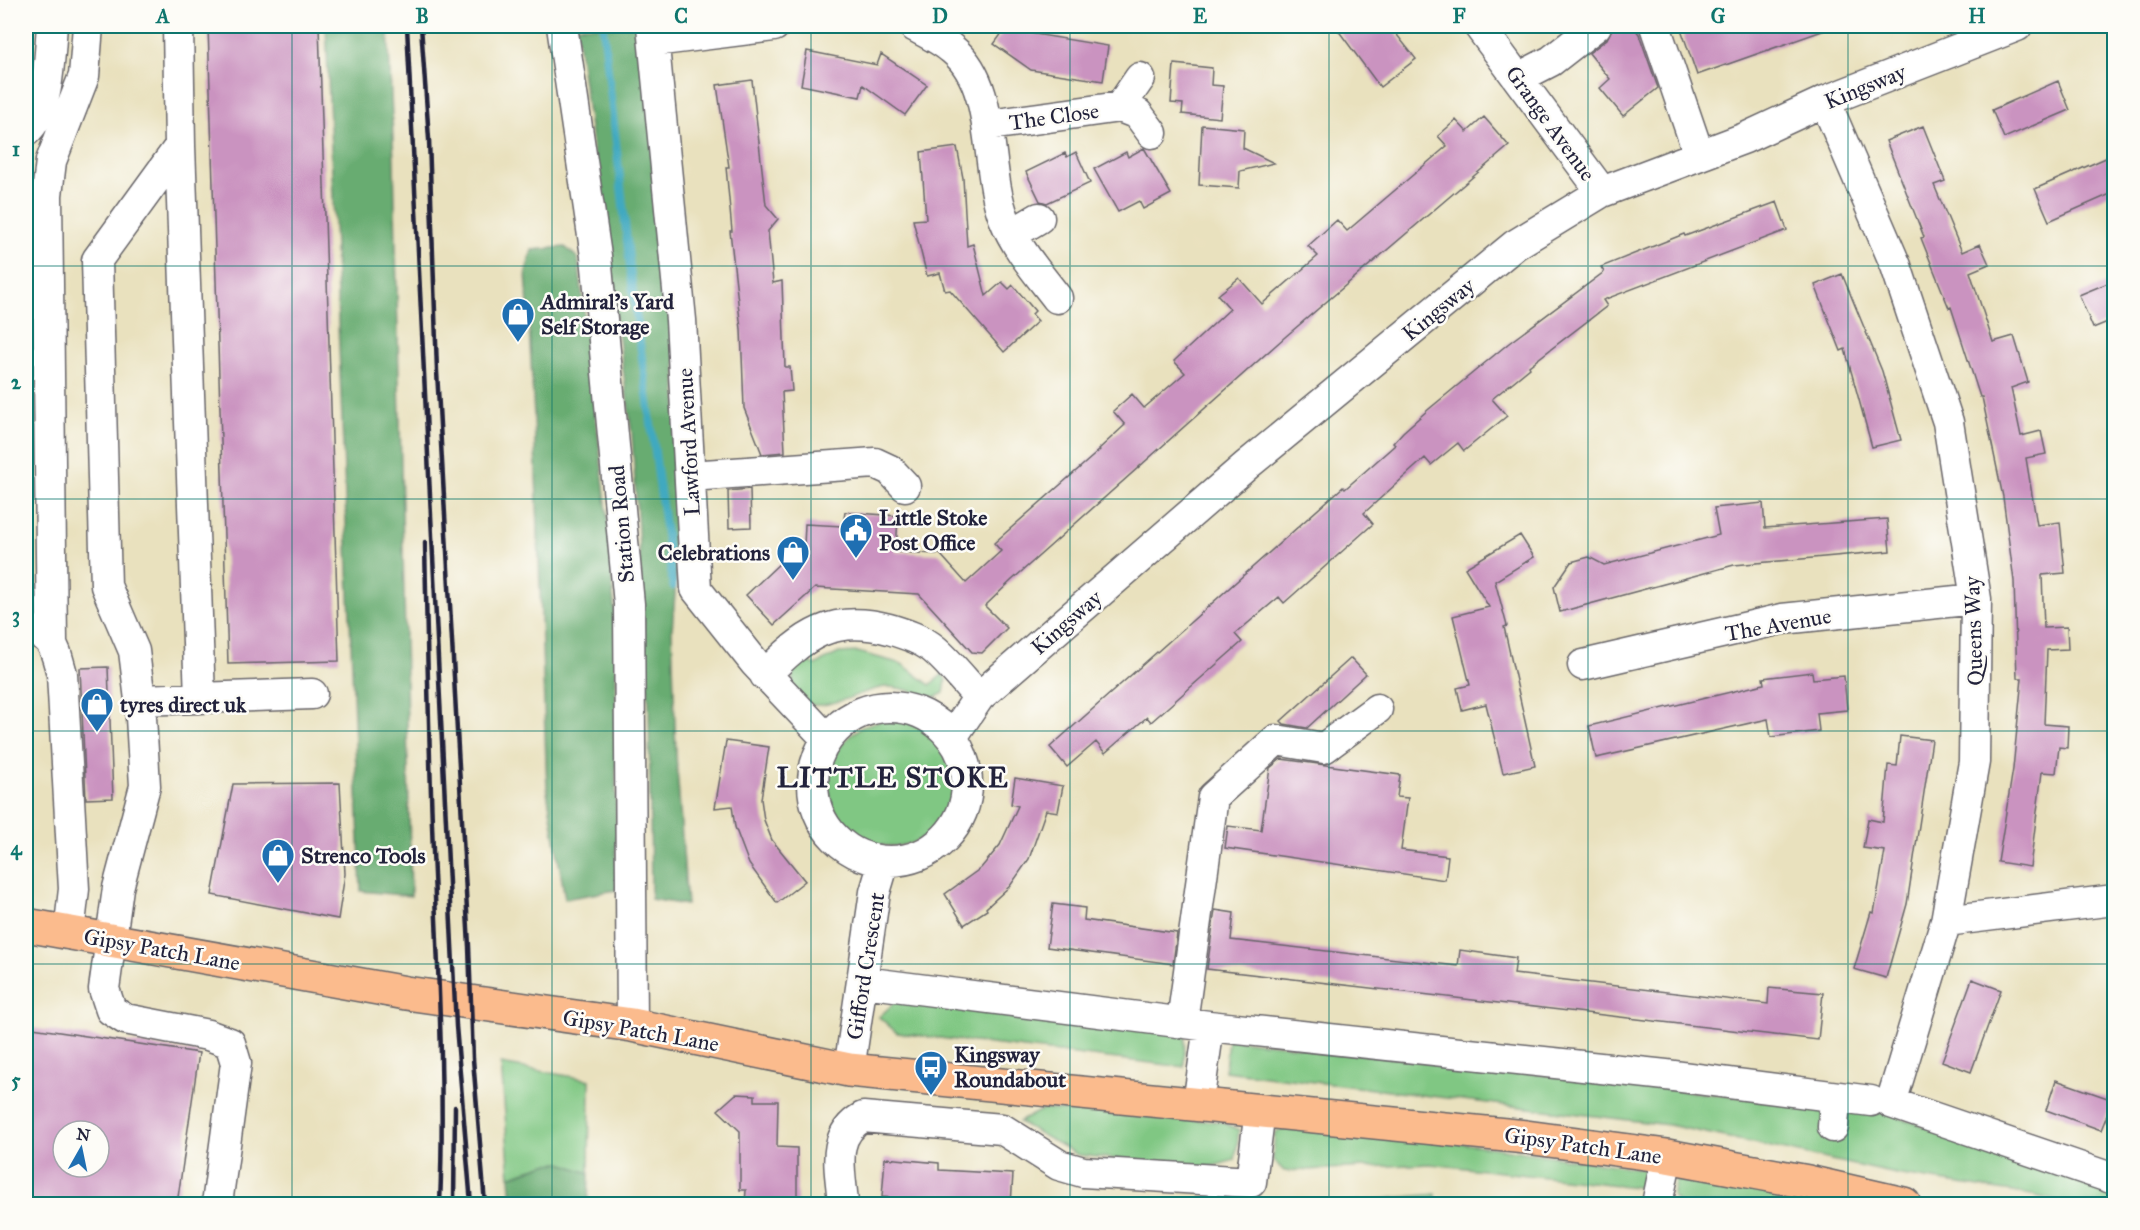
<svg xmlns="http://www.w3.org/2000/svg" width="2140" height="1230" viewBox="0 0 2140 1230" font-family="'IM FELL Great Primer',serif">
	<rect width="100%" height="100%" fill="#fdfcf7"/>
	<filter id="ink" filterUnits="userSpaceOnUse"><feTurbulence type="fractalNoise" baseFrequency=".0167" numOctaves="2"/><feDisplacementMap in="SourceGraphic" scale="12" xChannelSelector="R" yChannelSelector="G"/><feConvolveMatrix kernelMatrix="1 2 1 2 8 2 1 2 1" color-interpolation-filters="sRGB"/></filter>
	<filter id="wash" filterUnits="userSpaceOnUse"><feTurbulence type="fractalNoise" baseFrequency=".008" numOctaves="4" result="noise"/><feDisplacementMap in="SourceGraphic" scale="24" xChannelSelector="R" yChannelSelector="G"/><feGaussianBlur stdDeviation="1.35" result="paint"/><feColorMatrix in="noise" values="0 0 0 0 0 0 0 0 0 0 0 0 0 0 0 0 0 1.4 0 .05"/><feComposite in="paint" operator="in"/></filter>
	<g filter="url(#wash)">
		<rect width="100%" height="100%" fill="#e9e1be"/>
		<!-- green -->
		<path fill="#80c783" stroke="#51745f" stroke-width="1.5" d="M858 652 902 664 930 685 943 674 946 681 944 693 936 697C920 695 904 687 887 687 863 687 808 726 795 690 790 677 793 667 799 655L815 665 839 653Z
			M829 783a63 63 0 1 1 126 0a63 63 0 1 1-126 0Z
			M896 1001 1185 1034 1184 1067 897 1033 879 1017Z
			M1228 1039 1888 1114 2114 1190V1204H2070L2032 1195 1901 1175 1669 1125 1225 1071Z
			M501 1064 590 1080 589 1173C550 1159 547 1163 510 1177Z
			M1043 1109 1222 1122 1239 1130 1235 1160 1206 1168 1078 1155 1019 1122Z
			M1307 1121 1642 1169 1653 1172 1644 1188 1430 1164 1284 1171 1273 1160 1275 1132Z
			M1690 1166 1850 1204H1681L1672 1196 1676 1179Z
			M1436 1194 1435 1204H1329Z"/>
		<!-- forest -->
		<path fill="#68ac71" stroke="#456756" stroke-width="1.5" d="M326 26H388L394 161 411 896 361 891Z
			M576 26H643L675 326 680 533 672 630 676 755 687 905 651 899 649 707 632 434Z
			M565 247 578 258 607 513 616 632V890L565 899 547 791 534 416 526 271 532 250Z
			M561 1163 589 1173 588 1204H512L510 1177 545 1164Z"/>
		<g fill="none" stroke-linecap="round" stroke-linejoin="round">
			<!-- stream -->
			<path stroke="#40a9c0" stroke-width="8" d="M603 26 631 276 673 586"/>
		</g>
		<g id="blocks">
			<!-- building -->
			<path fill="#ca93c0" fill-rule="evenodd" d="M208 26H319L339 661 228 664Z
				M1335 26H1390L1416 59 1380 87Z
				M1613 26H1633L1639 34 1658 88 1623 116 1600 88 1610 79 1589 53 1607 39Z
				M1680 26H1827L1828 29 1697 75Z
				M1005 29 1108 46 1103 81 1031 70 994 44Z
				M807 51 877 65 881 54 927 85 905 115 863 85 860 97 801 85Z
				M1174 64 1212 68 1211 85 1223 86 1220 118 1182 114 1183 104 1171 103Z
				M752 80 766 205 778 219 768 231 773 283 782 281 785 367H790L792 391 782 392 785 452 762 454 744 408 741 329 730 231H732L726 167H729L717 85Z
				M2058 81 2070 110 2004 138 1992 110Z
				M1484 117 1509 146 1285 337 1012 580 985 606 1007 628 982 653 972 652 919 594 815 588 774 625 746 595 798 546H804L805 524 843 526 845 512 898 516 896 552 940 554 966 583 1001 551 994 543 1100 450 1099 449 1125 425 1113 411 1132 394 1144 408 1185 373 1174 361 1230 309 1218 295 1239 278 1262 304 1318 256 1308 246 1337 220 1347 231 1447 146 1438 136 1456 120 1467 132Z
				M1202 125 1244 129 1243 148 1274 163 1240 171 1239 188 1199 185Z
				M1923 126 1945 181 1934 185 1962 252 1980 244 1989 264 1970 272 1993 342 2014 336 2028 382 2011 388 2021 436 2041 431 2046 454 2026 458 2037 525 2060 522 2065 573 2042 575 2044 628 2067 627 2068 649 2047 650 2044 724 2068 726 2067 748 2059 747 2056 773 2042 772 2030 867 1998 862 2013 769 2022 678H2017L2014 581 2003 497 1982 397H1980L1951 307 1949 308 1921 238 1924 237 1886 141Z
				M957 147 963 178 967 246 973 244 986 296 1002 282 1009 289 1013 285 1035 311 1032 314 1038 321 1004 352 950 290 945 291 940 273 927 276 913 220 926 219 921 152Z
				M1144 148 1171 194 1143 209 1139 201 1118 212 1094 169 1126 152 1128 157Z
				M1076 152 1090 183 1047 203 1040 201 1026 172 1065 153 1067 157Z
				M2115 154V192L2049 221 2035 189Z
				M1777 202 1787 230 1603 300 1607 306 1529 366 1530 368 1492 399 1507 416 1464 451 1458 443 1431 465 1425 458 1364 513 1373 524 1284 603 1279 597 1235 634 1242 642 1151 722 1147 717 1105 753 1096 742 1067 767 1050 747 1343 487 1345 489 1395 445 1393 443 1403 432 1429 409 1509 343 1604 272 1601 267 1684 234 1685 236Z
				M1842 274 1882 371 1901 440 1872 447 1845 349 1841 351 1815 285Z
				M2115 280V319L2093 328 2079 295Z
				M750 489 751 527 729 528 728 491Z
				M1763 503 1765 528 1887 519 1890 551 1734 565 1560 612 1554 587 1571 562 1589 557 1604 565 1719 535 1714 508Z
				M1520 535 1534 557 1495 581 1507 626 1504 627 1535 766 1503 773 1486 704 1462 710 1457 688 1470 685 1453 616 1489 607 1465 568Z
				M1351 658 1366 674 1307 728 1284 724 1281 721Z
				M108 667 113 798 86 799 80 668Z
				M1812 672 1813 679 1844 676 1847 710 1817 713 1819 731 1771 737 1768 719 1596 758 1589 726 1764 684 1763 678Z
				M1900 736 1932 740 1907 904 1886 978 1854 969 1871 912 1874 913 1885 851 1863 848 1868 819 1883 822 1888 765 1897 766Z
				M726 741 769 747 761 799 764 820 772 840 805 881 777 903 749 864 735 827 732 806 715 808Z
				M1281 759 1400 775 1397 797 1408 798 1401 850 1448 856 1445 880 1225 848 1228 826 1261 830 1270 768Z
				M1015 778 1063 786 1058 812 1046 810 1029 859 1010 886 986 908 987 910 964 925 945 894 981 868 1000 845 1018 806 1011 804Z
				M340 783 345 874 338 919 212 895 233 784Z
				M1053 904 1085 908 1084 920 1177 933 1173 964 1047 947Z
				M1215 910 1234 913 1231 940 1458 966 1460 950 1516 958 1514 974 1768 1004 1769 988 1823 993 1818 1040 1207 969Z
				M1972 979 2001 990 1971 1072 1942 1061Z
				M26 1027 199 1053 177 1204H26ZM63 1131H99V1167H63Z
				M2056 1080 2113 1100 2101 1130 2046 1110Z
				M736 1094 755 1095V1101H778L777 1147 797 1148V1204H745L746 1190H740V1131L718 1110Z
				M885 1158 939 1163V1170L1013 1174 1011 1204H955L882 1197Z"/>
		</g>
	</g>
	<g filter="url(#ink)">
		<use href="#blocks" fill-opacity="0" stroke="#686569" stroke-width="1.5"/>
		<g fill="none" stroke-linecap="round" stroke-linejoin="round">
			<defs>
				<path id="minor" d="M562 26 596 256 629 604 632 1025
					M652 26 681 320 696 589 755 663 827 739
					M914 26C927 33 942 40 953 50 998 87 984 168 1004 218 1016 248 1037 272 1057 298
					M1479 26 1602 192
					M1655 26 1699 155
					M654 41 774 26
					M1518 78 1551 61 1596 26
					M1825 101 1896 266 1948 422 1976 599 1974 762 1946 921 1891 1103 2114 1179
					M1120 107 1140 78
					M989 125 1120 107 1138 114 1152 133
					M26 131C50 111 49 55 52 26
					M180 146 200 698
					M1012 234 1039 218
					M690 476 875 463 890 470 905 486
					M26 630C54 633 55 650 62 674L74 889 69 933
					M52 642 47 195 51 161 84 76 88 26
					M1583 665 1782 619 1976 599
					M765 675C804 635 832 614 889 629 905 634 922 639 935 650 951 664 964 681 979 697
					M140 700 134 651 106 586 97 260 180 146 178 26
					M813 784a77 77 0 1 1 154 0a77 77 0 1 1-154 0Z
					M952 737 979 697 1247 465 1515 245 1602 192 1745 138 1825 101 2017 26
					M1946 921 2114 900
					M863 982 1209 1026 1666 1075 1871 1101
					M1182 1022 1213 797 1276 740 1324 748 1377 709
					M849 1070 875 892 884 862
					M1198 1104 1209 1026
					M1833 1127 1835 1098
					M217 1204 236 1063 230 1043 208 1035 125 1019 111 1010 104 989 118 888 145 786 140 700 312 694
					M843 1204C841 1171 829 1136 863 1117L1002 1129 1059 1165 1083 1172 1251 1182 1260 1110
					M1657 1204 1667 1156"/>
				<path id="major" d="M26 925 406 993 632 1025 849 1070 1526 1137 1667 1156 1808 1182 1904 1204"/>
			</defs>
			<!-- minor casing -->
			<use href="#minor" stroke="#686569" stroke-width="33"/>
			<!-- major casing -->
			<use href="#major" stroke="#686569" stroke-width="36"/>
			<!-- minor -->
			<use href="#minor" stroke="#fff" stroke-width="30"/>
			<!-- major -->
			<use href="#major" stroke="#fbbb8d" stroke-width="33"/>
			<!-- rail -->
			<path stroke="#22223b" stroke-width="4.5" d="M407 26 456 1026 471 1204
				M421 26 429 139 437 371 469 946 473 1059 485 1204
				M425 542C427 645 429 748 433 851 438 969 445 1086 440 1204
				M454 1204 455 1107"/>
		</g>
	</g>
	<!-- grid -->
	<path fill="none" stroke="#0f766e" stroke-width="1.5" stroke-opacity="0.55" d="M292 26V1204M552 26V1204M811 26V1204M1070 26V1204M1329 26V1204M1588 26V1204M1848 26V1204M26 266H2114M26 499H2114M26 731H2114M26 964H2114"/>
	<!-- icons -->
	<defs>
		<symbol id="shop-pin" viewBox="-11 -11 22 30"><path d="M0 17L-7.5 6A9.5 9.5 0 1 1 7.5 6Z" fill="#1f6fb2" stroke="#fdfcf7"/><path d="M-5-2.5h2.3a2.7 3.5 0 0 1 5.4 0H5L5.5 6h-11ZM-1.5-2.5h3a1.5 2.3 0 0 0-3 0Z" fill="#fff"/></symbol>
		<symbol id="civic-pin" viewBox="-11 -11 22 30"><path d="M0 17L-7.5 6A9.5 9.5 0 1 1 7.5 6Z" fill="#1f6fb2" stroke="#fdfcf7"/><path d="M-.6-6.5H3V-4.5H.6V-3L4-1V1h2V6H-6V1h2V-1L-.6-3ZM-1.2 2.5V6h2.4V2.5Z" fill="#fff"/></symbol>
		<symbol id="bus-pin" viewBox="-11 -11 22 30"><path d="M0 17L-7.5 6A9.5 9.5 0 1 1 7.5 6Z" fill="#1f6fb2" stroke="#fdfcf7"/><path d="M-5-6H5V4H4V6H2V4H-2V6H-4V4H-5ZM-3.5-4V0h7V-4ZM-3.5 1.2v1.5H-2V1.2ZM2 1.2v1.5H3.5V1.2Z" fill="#fff"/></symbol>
	</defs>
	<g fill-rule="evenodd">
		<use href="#shop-pin" x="499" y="295" width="38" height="52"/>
		<use href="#civic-pin" x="837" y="511" width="38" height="52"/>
		<use href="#shop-pin" x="774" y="533" width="38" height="52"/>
		<use href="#shop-pin" x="78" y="685" width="38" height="52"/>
		<use href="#shop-pin" x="259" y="836" width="38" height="52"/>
		<use href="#bus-pin" x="912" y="1048" width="38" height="52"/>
	</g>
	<g text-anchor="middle" stroke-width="5" stroke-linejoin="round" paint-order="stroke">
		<!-- street labels -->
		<g font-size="22" fill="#22223b" stroke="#fdfcf7">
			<text transform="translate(1865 86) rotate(-22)" y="8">Kingsway</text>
			<text transform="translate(1054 116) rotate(-8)" y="8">The Close</text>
			<text transform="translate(1551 123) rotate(54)" y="8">Grange Avenue</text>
			<text transform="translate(1438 309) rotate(-39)" y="8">Kingsway</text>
			<text transform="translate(688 442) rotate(-93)" y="8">Lawford Avenue</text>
			<text transform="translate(621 524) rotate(-95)" y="8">Station Road</text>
			<text transform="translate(1066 622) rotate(-41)" y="8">Kingsway</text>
			<text transform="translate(1778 624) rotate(-10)" y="8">The Avenue</text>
			<text transform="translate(1973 631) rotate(-92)" y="8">Queens Way</text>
			<text transform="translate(162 949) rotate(10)" y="8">Gipsy Patch Lane</text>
			<text transform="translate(865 966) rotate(-81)" y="8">Gifford Crescent</text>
			<text transform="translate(641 1030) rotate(10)" y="8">Gipsy Patch Lane</text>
			<text transform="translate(1583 1145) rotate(8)" y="8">Gipsy Patch Lane</text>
		</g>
		<!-- poi labels -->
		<g font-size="22" font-weight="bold" fill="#22223b" stroke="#fdfcf7" text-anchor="start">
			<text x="541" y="309">Admiral's Yard<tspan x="541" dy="25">Self Storage</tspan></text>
			<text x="879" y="525">Little Stoke<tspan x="879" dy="25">Post Office</tspan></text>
			<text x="770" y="560" text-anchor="end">Celebrations</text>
			<text x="120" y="712">tyres direct uk</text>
			<text x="301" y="863">Strenco Tools</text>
			<text x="954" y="1062">Kingsway<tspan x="954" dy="25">Roundabout</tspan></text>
		</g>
		<!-- district labels -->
		<g font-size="28" font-weight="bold" letter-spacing="1.5" fill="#22223b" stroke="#fdfcf7">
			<text x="893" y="787">LITTLE STOKE</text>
		</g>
	</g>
	<!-- margin -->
	<rect width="2140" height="1230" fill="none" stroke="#fdfcf7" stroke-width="66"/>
	<!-- north arrow -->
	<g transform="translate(81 1149) rotate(9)"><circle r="28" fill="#fdfcf7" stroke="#a5a5ac" stroke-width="1.5"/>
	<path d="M0-4.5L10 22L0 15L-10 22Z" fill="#1f6fb2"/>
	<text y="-9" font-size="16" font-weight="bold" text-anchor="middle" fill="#22223b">N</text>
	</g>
	<rect x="33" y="33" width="2074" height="1164" fill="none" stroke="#0f766e" stroke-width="2"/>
	<g font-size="20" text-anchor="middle" font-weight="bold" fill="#0f766e">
		<text x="163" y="23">A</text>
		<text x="422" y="23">B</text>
		<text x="681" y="23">C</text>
		<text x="940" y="23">D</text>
		<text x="1200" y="23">E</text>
		<text x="1459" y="23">F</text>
		<text x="1718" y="23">G</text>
		<text x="1977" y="23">H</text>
		<text x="16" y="156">1</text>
		<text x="16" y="389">2</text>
		<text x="16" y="622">3</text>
		<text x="16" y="855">4</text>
		<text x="16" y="1087">5</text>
	</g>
</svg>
